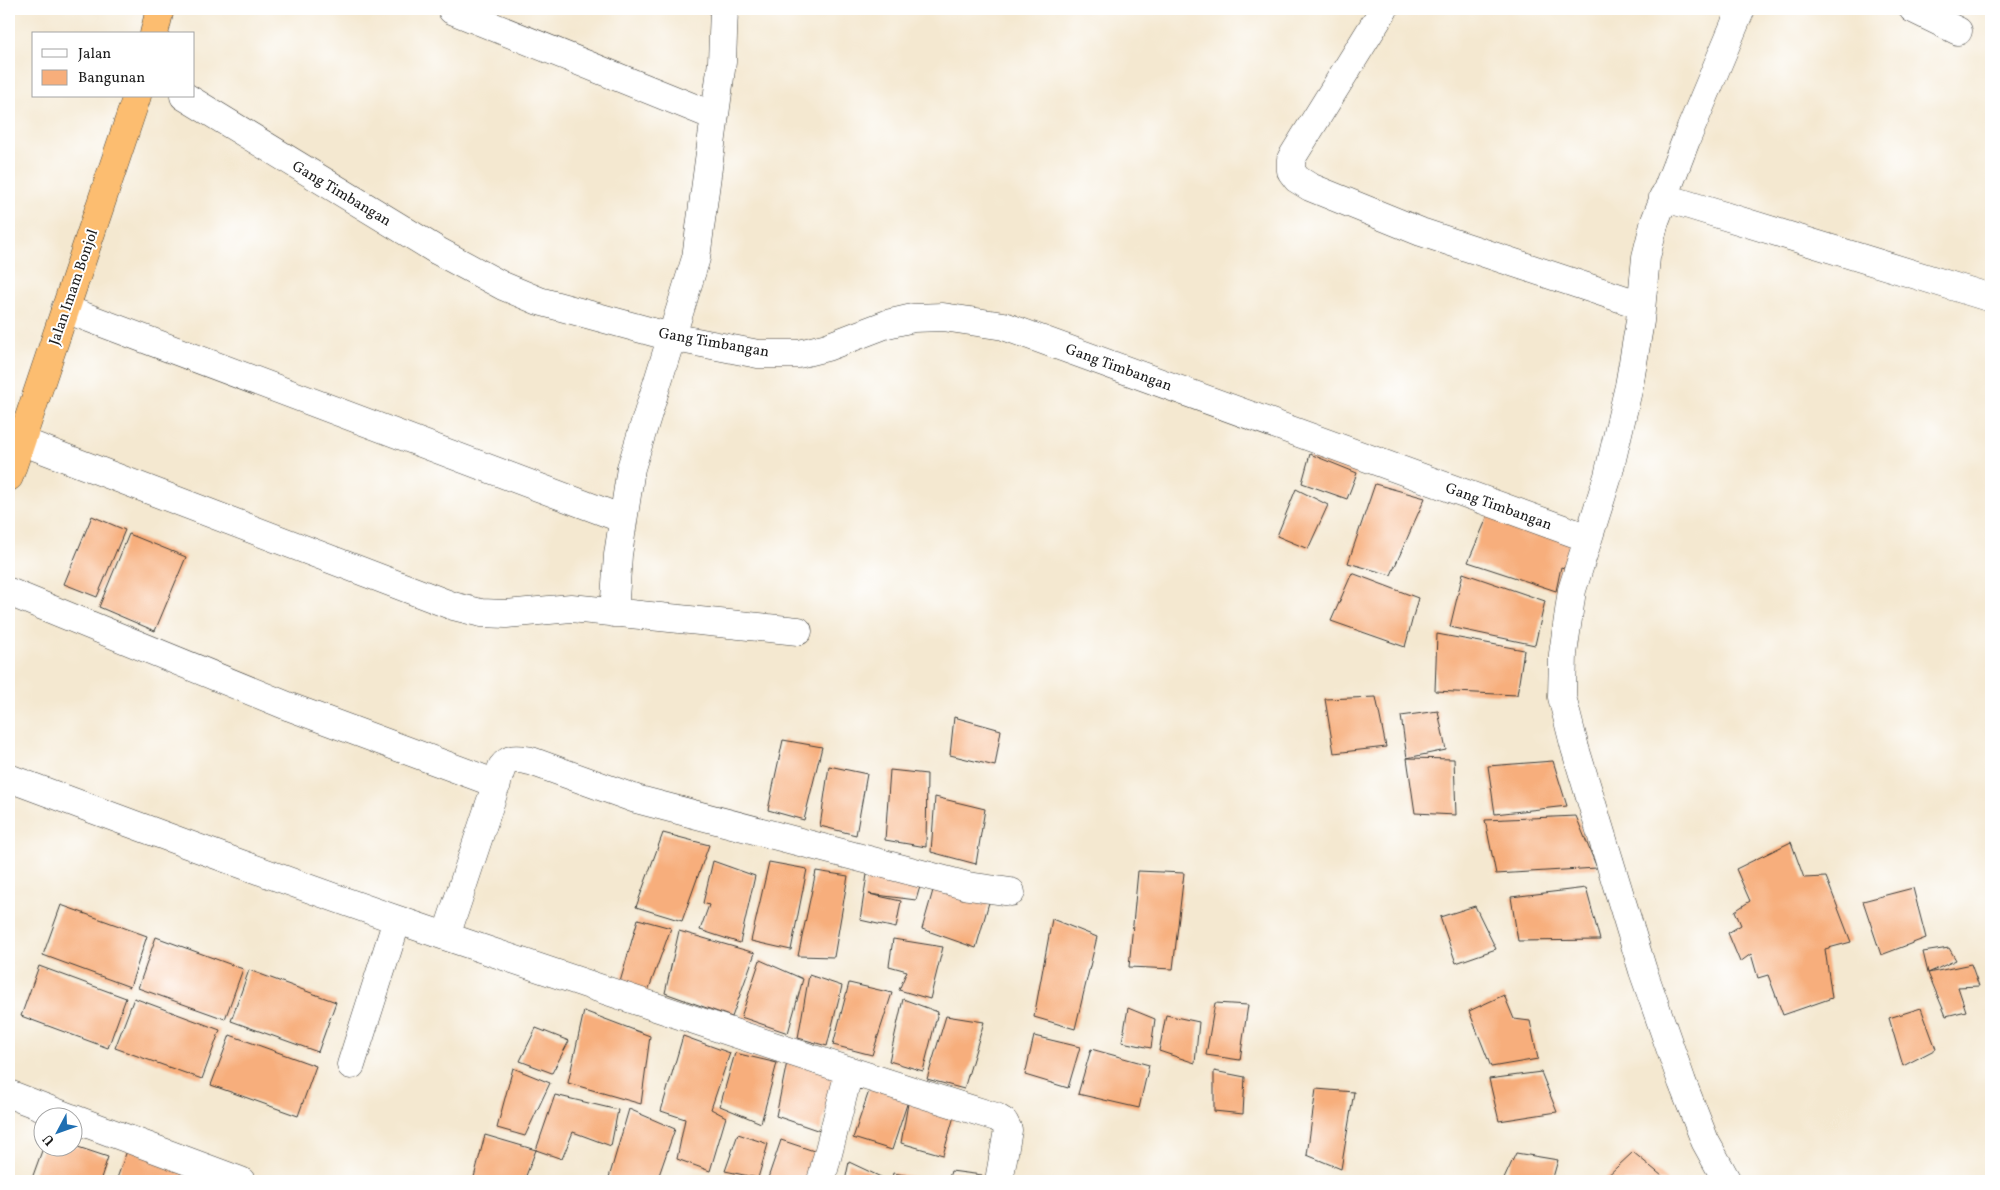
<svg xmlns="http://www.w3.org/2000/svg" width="2000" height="1190" viewBox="0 0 2000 1190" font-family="Vollkorn,serif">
	<rect width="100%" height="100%" fill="#fff"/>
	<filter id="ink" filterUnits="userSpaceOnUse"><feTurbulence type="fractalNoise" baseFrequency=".02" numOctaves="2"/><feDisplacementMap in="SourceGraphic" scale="10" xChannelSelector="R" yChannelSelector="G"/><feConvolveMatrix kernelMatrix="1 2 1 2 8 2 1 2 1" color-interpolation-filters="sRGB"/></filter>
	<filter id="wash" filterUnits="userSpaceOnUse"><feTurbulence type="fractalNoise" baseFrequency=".0096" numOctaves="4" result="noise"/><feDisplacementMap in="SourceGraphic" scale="20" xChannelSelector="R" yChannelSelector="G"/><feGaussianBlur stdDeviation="1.12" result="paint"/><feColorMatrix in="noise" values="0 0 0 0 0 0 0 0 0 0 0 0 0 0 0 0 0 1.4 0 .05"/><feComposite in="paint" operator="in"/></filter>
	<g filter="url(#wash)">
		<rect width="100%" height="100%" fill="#f4e8d0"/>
		<g id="blocks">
			<!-- building -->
			<path fill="#f7ae7b" d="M1310 454 1357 473 1347 499 1302 483Z
				M1375 484 1425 498 1391 575 1348 563Z
				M1296 489 1328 505 1308 549 1277 536Z
				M1489 513 1580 544 1573 571 1561 567 1556 591 1468 562Z
				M92 516 125 530 97 597 64 584Z
				M129 534 186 557 155 631 99 607Z
				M1352 573 1418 598 1405 647 1331 621Z
				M1463 573 1545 601 1535 645 1450 627Z
				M1437 634 1524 650 1517 695 1435 691Z
				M1376 697 1386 747 1334 753 1325 699Z
				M1438 711 1446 750 1407 758 1401 716Z
				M954 717 1001 730 995 766 950 755Z
				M783 740 822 747 804 820 768 810Z
				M1407 758 1454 759 1456 815 1415 813Z
				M1553 761 1567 806 1495 814 1488 766Z
				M829 766 867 774 856 835 820 826Z
				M890 770 927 774 926 847 885 840Z
				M935 797 985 809 976 864 931 852Z
				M1576 816 1597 868 1496 874 1485 820Z
				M663 833 709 845 682 921 636 907Z
				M1791 842 1804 878 1826 877 1851 942 1825 949 1832 998 1783 1015 1768 975 1758 978 1751 954 1740 962 1728 933 1741 925 1735 911 1750 901 1736 869Z
				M713 861 755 876 740 943 700 930 709 905 703 903Z
				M769 862 807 869 791 950 751 941Z
				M868 868 922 880 916 900 869 894 901 901 896 928 860 920Z
				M816 871 848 876 834 957 798 956Z
				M1138 871 1184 873 1173 969 1129 967Z
				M934 887 990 899 976 948 922 929Z
				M1586 888 1600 940 1518 941 1511 897Z
				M1913 888 1926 938 1881 955 1863 901Z
				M61 905 147 936 130 987 43 955Z
				M1475 906 1496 949 1456 963 1440 917Z
				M638 919 671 928 647 994 620 982Z
				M1052 919 1097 937 1075 1029 1034 1017Z
				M679 931 755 953 732 1017 665 993Z
				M156 937 243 969 225 1019 138 988Z
				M893 939 943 947 930 999 899 990 907 971 889 966Z
				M1949 948 1956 960 1928 973 1923 952Z
				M760 960 803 979 788 1033 741 1017Z
				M1971 964 1979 986 1958 987 1966 1011 1946 1016 1928 973Z
				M39 966 126 998 108 1048 21 1016Z
				M249 970 336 1002 318 1052 231 1021Z
				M809 975 842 986 827 1046 798 1038Z
				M849 983 892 993 872 1055 833 1045Z
				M1504 995 1514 1019 1530 1021 1538 1059 1491 1067 1469 1011Z
				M134 998 220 1030 202 1079 115 1048Z
				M903 999 938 1012 923 1071 889 1061Z
				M1215 1003 1248 1005 1240 1060 1206 1055Z
				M1128 1008 1155 1019 1151 1048 1122 1042Z
				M1921 1008 1936 1049 1903 1066 1889 1018Z
				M584 1011 650 1036 641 1104 568 1083Z
				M1166 1015 1199 1022 1195 1063 1159 1051Z
				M946 1016 984 1022 964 1089 927 1079Z
				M536 1028 569 1041 552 1073 520 1061Z
				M230 1035 316 1066 298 1116 211 1085Z
				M683 1036 730 1053 711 1109 726 1117 710 1171 677 1159 685 1119 661 1111Z
				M1034 1036 1080 1047 1068 1088 1025 1075Z
				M1091 1049 1149 1065 1139 1108 1078 1094Z
				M735 1053 777 1063 761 1123 720 1106Z
				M787 1062 836 1075 820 1131 776 1116Z
				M513 1068 550 1083 525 1136 497 1128Z
				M1214 1071 1245 1077 1243 1114 1214 1111Z
				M1541 1072 1557 1112 1499 1121 1489 1079Z
				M870 1088 909 1098 892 1150 853 1138Z
				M1316 1089 1354 1092 1341 1169 1307 1155Z
				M555 1095 618 1110 611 1146 573 1132 562 1159 536 1150Z
				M909 1098 954 1116 943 1155 901 1143Z
				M629 1109 675 1129 657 1181H608Z
				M738 1134 768 1144 758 1178 725 1171Z
				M485 1135 536 1150 524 1181H473Z
				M781 1140 817 1152 807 1181H767Z
				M72 1145 108 1157 100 1181H31L43 1148H72Z
				M128 1148 217 1181H116Z
				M1633 1152 1668 1181H1602Z
				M1516 1153 1558 1160 1552 1181H1503Z
				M849 1162 883 1178 882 1181H845Z
				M951 1171 982 1175 981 1181H948Z
				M893 1173 932 1180V1181H891Z"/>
		</g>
	</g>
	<g filter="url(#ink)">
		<use href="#blocks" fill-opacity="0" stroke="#3c3b37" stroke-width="1"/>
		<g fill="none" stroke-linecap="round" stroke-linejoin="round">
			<defs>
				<path id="minor" d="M1384 9 1291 159V171L1297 179 1310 187 1421 232 1641 305
					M1913 9 1958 31
					M452 10 714 116
					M184 96 438 251 503 286 539 301 671 337 758 354H799L827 347 887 324 913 318 943 317 1004 326 1588 538
					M1663 197 1991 298
					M65 309 623 519
					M21 441 453 606 481 613 506 614 571 608 798 631
					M9 592 290 707 497 784
					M614 613 618 555 631 468 696 258 722 62 724 9
					M9 778C138 826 268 875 398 920 597 988 795 1055 996 1117L1004 1122 1008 1130 999 1181
					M446 936 502 767C510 756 519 759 531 761L636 799 968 886 1011 892
					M351 1065 397 920
					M9 1094 71 1118
					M72 1118 241 1181
					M821 1181 849 1072
					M1727 1181 1705 1141 1682 1082 1643 971 1575 748 1562 697 1563 654 1572 590 1608 476 1629 386 1640 321 1646 257 1655 221 1686 140 1741 9"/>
				<path id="trunk" d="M154 34 160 9
					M9 477 137 96"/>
			</defs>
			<!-- minor casing -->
			<use href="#minor" stroke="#3c3b37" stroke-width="29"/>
			<!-- trunk casing -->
			<use href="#trunk" stroke="#3c3b37" stroke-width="29"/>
			<!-- minor -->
			<use href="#minor" stroke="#fff" stroke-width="28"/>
			<!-- trunk -->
			<use href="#trunk" stroke="#fcbd6f" stroke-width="28"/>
		</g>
	</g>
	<g text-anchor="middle" stroke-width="4" stroke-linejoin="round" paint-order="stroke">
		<!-- street labels -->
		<g font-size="15" fill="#1c1c1c" stroke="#fff">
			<text transform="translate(342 193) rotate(31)" y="5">Gang Timbangan</text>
			<text transform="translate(73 287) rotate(-71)" y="5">Jalan Imam Bonjol</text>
			<text transform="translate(714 342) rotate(10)" y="5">Gang Timbangan</text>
			<text transform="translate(1119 367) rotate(20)" y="5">Gang Timbangan</text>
			<text transform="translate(1499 506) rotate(20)" y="5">Gang Timbangan</text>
		</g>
	</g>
	<!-- margin -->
	<rect width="2000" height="1190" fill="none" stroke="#fff" stroke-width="30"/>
	<!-- legend -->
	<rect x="32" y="32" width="162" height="65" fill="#ffffff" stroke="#a4a4a4"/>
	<rect x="42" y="49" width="25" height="8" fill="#ffffff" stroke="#a4a4a4"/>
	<text x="78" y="58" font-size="15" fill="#1c1c1c">Jalan</text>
	<rect x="42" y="70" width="25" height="15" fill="#f7ae7b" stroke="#a4a4a4"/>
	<text x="78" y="82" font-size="15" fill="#1c1c1c">Bangunan</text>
	<!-- north arrow -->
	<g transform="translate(58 1132) rotate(229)"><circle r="24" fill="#ffffff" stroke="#a4a4a4"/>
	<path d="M0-4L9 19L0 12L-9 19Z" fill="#1f6fb2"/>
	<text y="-8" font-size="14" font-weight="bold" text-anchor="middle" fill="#1c1c1c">U</text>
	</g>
</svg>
